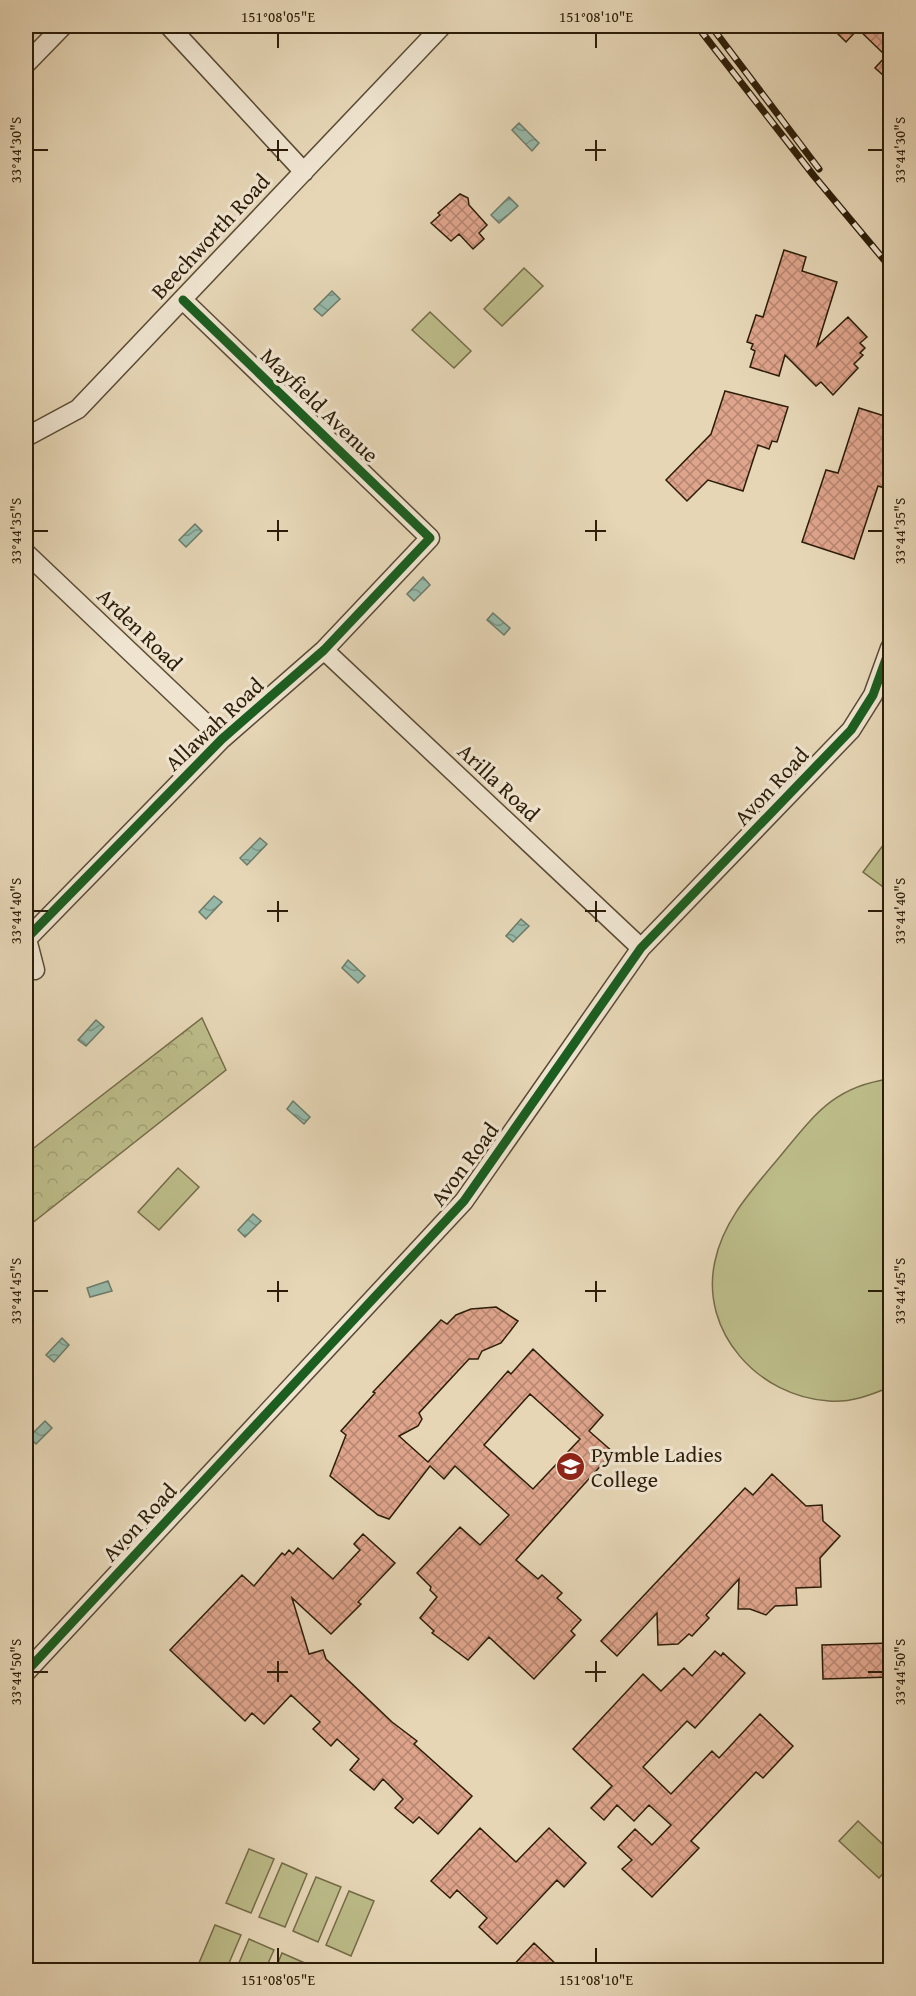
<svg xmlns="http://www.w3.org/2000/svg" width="916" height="1996" viewBox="0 0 916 1996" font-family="'Gentium Book Plus',serif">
	<defs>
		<pattern id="forest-crowns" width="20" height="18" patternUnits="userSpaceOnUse" patternTransform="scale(1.5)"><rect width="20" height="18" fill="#bcbc89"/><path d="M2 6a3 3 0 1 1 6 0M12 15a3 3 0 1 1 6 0" fill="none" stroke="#a2a175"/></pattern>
		<pattern id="water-waves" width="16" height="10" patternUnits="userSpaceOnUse" patternTransform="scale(1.5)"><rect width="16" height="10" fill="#97b9a9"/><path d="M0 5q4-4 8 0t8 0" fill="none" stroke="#7b9688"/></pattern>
		<pattern id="building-cross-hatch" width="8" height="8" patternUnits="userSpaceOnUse" patternTransform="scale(1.5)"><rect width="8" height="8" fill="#dfa48c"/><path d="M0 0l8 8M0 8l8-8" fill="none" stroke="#b58570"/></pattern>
	</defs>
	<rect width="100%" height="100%" fill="#e6d6b6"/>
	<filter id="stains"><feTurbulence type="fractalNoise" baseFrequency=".00333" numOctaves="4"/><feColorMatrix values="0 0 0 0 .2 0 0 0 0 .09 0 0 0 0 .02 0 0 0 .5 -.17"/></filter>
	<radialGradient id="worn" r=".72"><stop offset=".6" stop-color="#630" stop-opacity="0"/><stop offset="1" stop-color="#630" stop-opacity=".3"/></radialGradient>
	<!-- forest -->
	<path fill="url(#forest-crowns)" stroke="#746c48" stroke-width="1.5" d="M202 1018 226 1070 26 1228V1154Z"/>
	<!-- pitch -->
	<path fill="#bcbc89" stroke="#746c48" stroke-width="1.5" d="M524 268 543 286 502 326 484 309Z
		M430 312 471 351 454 368 412 330Z
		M890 836V892L863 872Z
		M890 1079V1387C871 1395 850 1403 829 1401 759 1397 699 1332 715 1261 724 1218 755 1187 782 1154 815 1114 835 1086 890 1079Z
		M178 1168 199 1187 159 1230 138 1212Z
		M858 1821 890 1851V1866L879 1878 839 1841Z
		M249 1849 274 1859 251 1913 226 1903Z
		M282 1863 307 1874 285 1927 259 1917Z
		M316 1877 341 1887 318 1942 293 1931Z
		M349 1891 374 1901 351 1956 326 1945Z
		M215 1925 241 1935 226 1970H196Z
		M249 1939 274 1950 265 1970H236Z
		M282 1953 307 1964 305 1970H275Z"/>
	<!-- water -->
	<path fill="url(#water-waves)" stroke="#6c7b69" stroke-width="1.5" d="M519 123 539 143 532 151 512 130Z
		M509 197 518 206 499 223 491 215Z
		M332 291 340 299 322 316 314 309Z
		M195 524 202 531 186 547 179 540Z
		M423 577 430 585 414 601 407 594Z
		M493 613 510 628 504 635 487 620Z
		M260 838 267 844 247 865 240 858Z
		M214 896 222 902 206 919 199 912Z
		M521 919 529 926 513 942 506 936Z
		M348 960 365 976 358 983 342 968Z
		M96 1020 104 1027 86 1046 78 1040Z
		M293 1101 310 1117 304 1124 287 1109Z
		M253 1214 261 1221 245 1237 238 1230Z
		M108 1281 112 1291 90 1297 87 1288Z
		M62 1338 69 1345 54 1362 46 1355Z
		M45 1421 52 1428 36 1444 29 1437Z"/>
	<!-- building -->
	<path fill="url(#building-cross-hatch)" stroke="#2c1d08" stroke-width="1.5" fill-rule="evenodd" d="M830 26H891V82L875 68 886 56 858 29 846 42Z
		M460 194 468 198 469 205 487 225 479 233 484 239 473 249 459 234 451 241 431 223 440 215 438 213Z
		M784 250 806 257 802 271 837 282 817 346 848 317 867 337 860 343 865 348 860 353 863 355 854 364 858 368 833 395 821 382 816 386 785 355 779 376 750 367 755 351 751 349 753 344 747 342 756 315 763 317Z
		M725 391 788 407 777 442 772 441 769 449 758 445 743 491 708 480 687 501 666 480 711 434Z
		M859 408 891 418V490L878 486 854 559 802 542 826 470 838 473Z
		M496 1307 518 1321 501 1343 482 1351 478 1359H469L419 1413 422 1419 418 1426 399 1436 428 1462 508 1371 511 1374 533 1349 603 1415 589 1431 613 1452 516 1560 538 1579 542 1575 562 1593 557 1598 581 1620 571 1631 575 1635 534 1679 489 1637 468 1660 432 1633 434 1631 420 1618 437 1597 430 1590 431 1587 417 1573 460 1527 480 1545 509 1515 455 1466 444 1479 430 1466 389 1519 378 1515 330 1476 346 1435 341 1431 375 1393 373 1392 441 1320 447 1324 456 1315 471 1309ZM530 1394 580 1439 533 1489 484 1445Z
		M772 1474 806 1506 822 1505 823 1521 840 1536 820 1558 821 1587 796 1588 797 1605 775 1606 766 1615 750 1609H738L739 1579 706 1615 709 1618 692 1636 689 1634 678 1644 658 1645 657 1613 617 1656 601 1641 745 1488 753 1495Z
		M363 1534 395 1563 358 1602 361 1604 331 1634 292 1598 309 1654 323 1650 326 1659 392 1722 417 1741 414 1744 472 1796 438 1834 419 1817 413 1823 395 1808 403 1799 383 1779 374 1790 350 1770 359 1759 337 1739 331 1746 313 1729 320 1722 291 1695 264 1724 252 1713 245 1721 170 1650 242 1575 254 1586 282 1553 285 1555 289 1550 293 1554 298 1548 333 1579 360 1550 354 1544Z
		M891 1643V1677L823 1679 822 1645Z
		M715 1651 721 1656 723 1653 745 1673 695 1728 687 1721 643 1767 671 1794 712 1751 719 1758 760 1714 793 1746 763 1778 756 1772 691 1841 699 1848 652 1897 622 1869 632 1860 618 1847 635 1829 652 1845 671 1825 649 1805 634 1821 617 1805 604 1820 591 1808 612 1786 573 1749 643 1674 661 1691 684 1668 692 1676Z
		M480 1828 516 1862 549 1828 586 1863 564 1887 557 1880 497 1944 479 1927 487 1918 457 1890 450 1898 431 1881Z
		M534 1943 563 1971H508Z"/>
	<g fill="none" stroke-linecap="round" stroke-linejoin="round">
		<defs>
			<path id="street" d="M169 26 304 172
				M26 64 63 26
				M26 437 78 409 442 26
				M26 553 222 739
				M324 650 641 948
				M27 939 222 739 324 650 430 538 183 300
				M27 939 35 970
				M26 1672 464 1201 641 948 851 730 873 695 890 648"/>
		</defs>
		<!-- street casing -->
		<use href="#street" stroke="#5a4b34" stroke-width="21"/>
		<!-- street -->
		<use href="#street" stroke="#efe4d0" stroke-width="18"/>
		<defs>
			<path id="rail" d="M697 26 814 176 890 267
				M711 26 819 169"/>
		</defs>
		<!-- rail casing -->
		<use href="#rail" stroke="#2c1d08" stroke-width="7"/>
		<!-- rail -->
		<use href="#rail" stroke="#efe4d0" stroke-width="4.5" stroke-dasharray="14" stroke-linecap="butt"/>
		<defs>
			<path id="cycleway" d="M26 939 222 739 324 650 430 538 183 300
				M26 1672 464 1201 641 948 851 730 873 695 890 648"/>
		</defs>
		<!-- cycleway casing -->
		<use href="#cycleway" stroke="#efe4d0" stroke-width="13"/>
		<!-- cycleway -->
		<use href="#cycleway" stroke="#1b5e20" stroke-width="9"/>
	</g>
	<!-- ticks -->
	<path fill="none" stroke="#2c1d08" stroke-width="2" d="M278 33V48M596 33V48M278 140V161M596 140V161M33 150H48M267 150H288M585 150H606M868 150H883M278 520V541M596 520V541M33 531H48M267 531H288M585 531H606M868 531H883M278 901V922M596 901V922M33 911H48M267 911H288M585 911H606M868 911H883M278 1281V1302M596 1281V1302M33 1291H48M267 1291H288M585 1291H606M868 1291H883M278 1661V1682M596 1661V1682M33 1672H48M267 1672H288M585 1672H606M868 1672H883M278 1948V1963M596 1948V1963"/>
	<!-- icons -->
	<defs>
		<symbol id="school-disc" viewBox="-11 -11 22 22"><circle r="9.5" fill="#8f2418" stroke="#efe4d0"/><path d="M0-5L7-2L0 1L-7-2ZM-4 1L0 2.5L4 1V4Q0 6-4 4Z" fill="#fff"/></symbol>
	</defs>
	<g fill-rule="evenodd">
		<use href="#school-disc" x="554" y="1450" width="33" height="33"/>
	</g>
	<g text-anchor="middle" stroke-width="6" stroke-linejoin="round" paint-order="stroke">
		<!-- street labels -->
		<g font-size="22" fill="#2c1d08" stroke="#efe4d0">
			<text transform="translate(210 236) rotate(-47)" y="8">Beechworth Road</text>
			<text transform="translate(320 405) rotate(44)" y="8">Mayfield Avenue</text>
			<text transform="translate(140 629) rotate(44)" y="8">Arden Road</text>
			<text transform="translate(214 724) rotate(-43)" y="8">Allawah Road</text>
			<text transform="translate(499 782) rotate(43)" y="8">Arilla Road</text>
			<text transform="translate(771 786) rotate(-47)" y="8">Avon Road</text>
			<text transform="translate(464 1164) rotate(-53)" y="8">Avon Road</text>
			<text transform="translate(139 1522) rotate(-47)" y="8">Avon Road</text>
		</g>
		<!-- poi labels -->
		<g font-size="22" fill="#2c1d08" stroke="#efe4d0" text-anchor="start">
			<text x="591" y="1462">Pymble Ladies<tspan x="591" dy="25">College</tspan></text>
		</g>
	</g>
	<!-- margin -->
	<rect width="916" height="1996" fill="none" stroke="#e6d6b6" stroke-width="66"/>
	<rect x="33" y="33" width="850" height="1930" fill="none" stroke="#2c1d08" stroke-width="2"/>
	<g font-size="15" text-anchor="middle" fill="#2c1d08">
		<text x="278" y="22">151°08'05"E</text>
		<text x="596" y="22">151°08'10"E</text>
		<text transform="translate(16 150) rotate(-90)" y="5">33°44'30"S</text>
		<text transform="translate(900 150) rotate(-90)" y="5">33°44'30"S</text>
		<text transform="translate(16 531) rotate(-90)" y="5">33°44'35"S</text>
		<text transform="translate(900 531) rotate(-90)" y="5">33°44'35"S</text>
		<text transform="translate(16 911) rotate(-90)" y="5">33°44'40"S</text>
		<text transform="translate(900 911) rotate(-90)" y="5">33°44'40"S</text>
		<text transform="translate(16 1291) rotate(-90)" y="5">33°44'45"S</text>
		<text transform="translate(900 1291) rotate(-90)" y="5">33°44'45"S</text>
		<text transform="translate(16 1672) rotate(-90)" y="5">33°44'50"S</text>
		<text transform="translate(900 1672) rotate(-90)" y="5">33°44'50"S</text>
		<text x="278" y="1985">151°08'05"E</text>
		<text x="596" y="1985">151°08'10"E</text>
	</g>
	<rect width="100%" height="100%" filter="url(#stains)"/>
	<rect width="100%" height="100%" fill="url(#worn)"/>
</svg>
